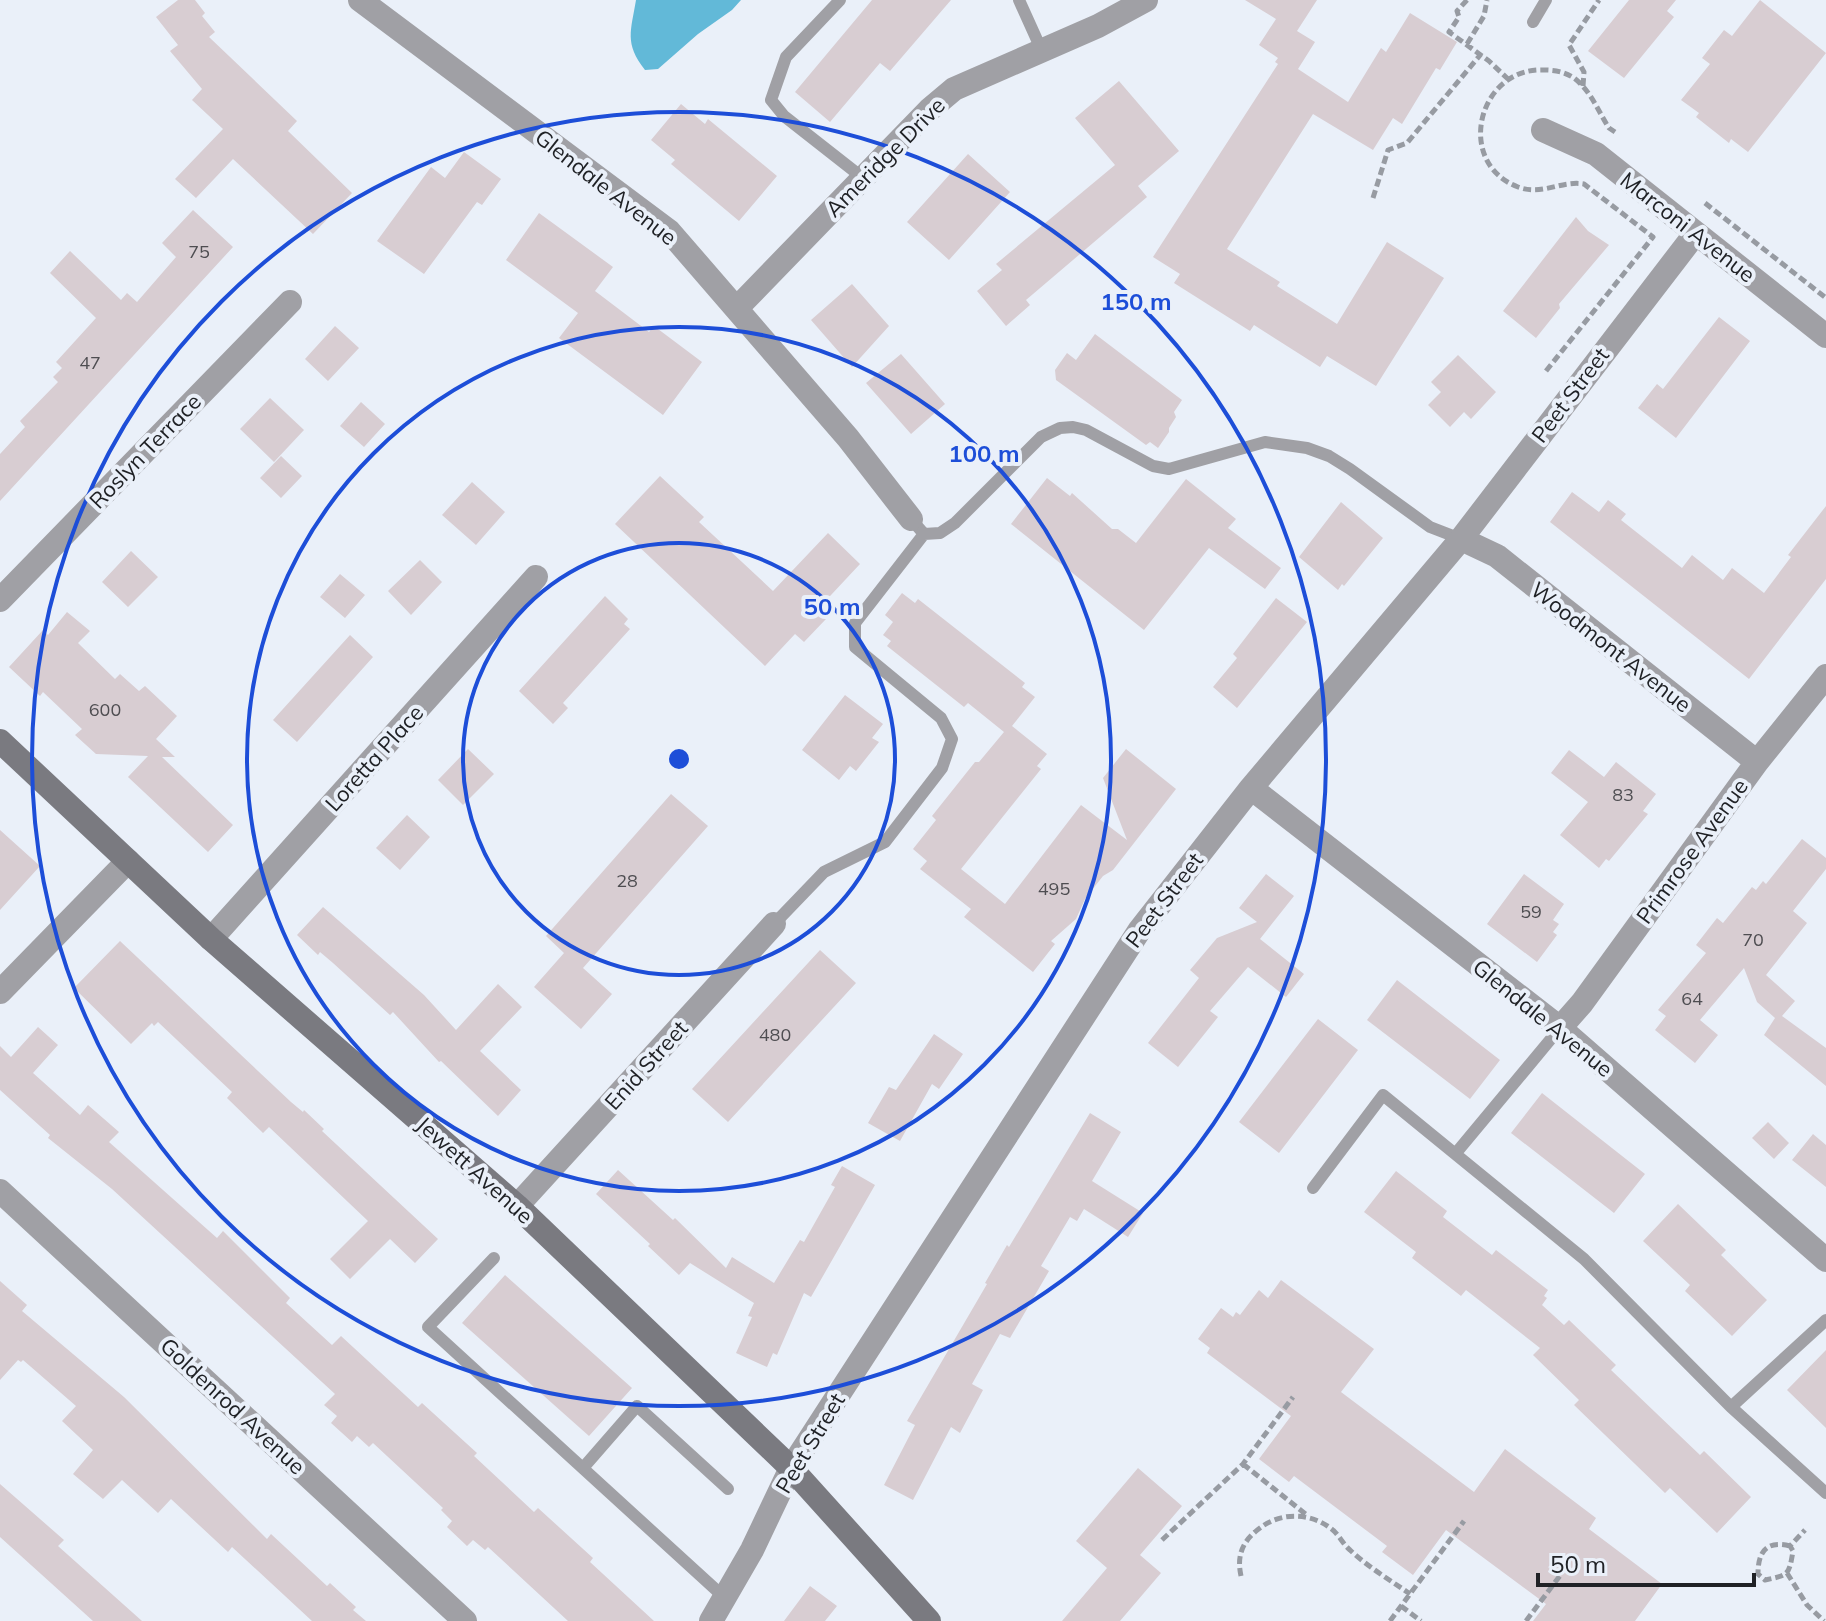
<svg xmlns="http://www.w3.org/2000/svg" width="1826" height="1621" viewBox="0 0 1826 1621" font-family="Mulish,sans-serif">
	<rect width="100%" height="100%" fill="#eaf0f9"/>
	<!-- water -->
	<path fill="#62b9d8" d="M636 0H741L732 10 698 34 658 69 645 70C624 43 631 31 636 0Z"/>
	<!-- building -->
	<path fill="#d8cdd2" d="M178 0H195L205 13 202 16 215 32 209 37 297 121 288 131 352 193 313 234 233 159 196 198 175 179 223 129 192 100 202 89 170 51 178 45 156 17Z
		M872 0H951L890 71 880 63 830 122 795 92Z
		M1245 0H1317L1297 31 1315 42 1298 69 1348 102 1381 48 1386 52 1410 13 1457 42 1440 70 1436 68 1402 124 1393 118 1373 150 1313 114 1227 249 1280 282 1277 286 1337 324 1387 242 1444 278 1376 386 1327 356 1320 367 1254 325 1250 331 1174 283 1180 274 1153 257 1278 64 1275 62 1278 58 1259 45 1276 19Z
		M1629 0H1676L1667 11 1674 17 1624 78 1588 51Z
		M1760 0 1826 53 1748 152 1731 139 1729 143 1696 117 1699 113 1681 100 1710 64 1702 58 1724 30 1732 36Z
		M1119 81 1179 151 1138 186 1147 197 1026 300 1030 305 1006 326 977 291 1002 270 996 264 1115 165 1075 118Z
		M681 104 705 124 708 119 777 176 739 221 671 164 675 160 651 140Z
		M464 152 501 179 482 205 477 202 424 274 377 241 431 167 445 178Z
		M968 154 1010 192 949 260 907 222Z
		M193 210 233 247 0 501V454L25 427 20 421 58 382 53 377 62 368 56 362 96 318 50 273 70 251 121 300 127 293 137 302 176 257 162 243Z
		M539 213 613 267 595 291 649 332 654 326 702 362 663 415 559 338 578 313 506 260Z
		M1576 217 1588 231 1609 245 1559 304 1560 308 1536 338 1503 311Z
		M852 284 889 326 852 367 811 320Z
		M1719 317 1750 341 1676 438 1638 408 1657 384 1663 389Z
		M335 326 359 348 328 381 305 359Z
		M1095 334 1182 400 1174 412 1176 417 1169 428V432L1158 448 1150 442 1146 445 1056 380 1055 370 1067 353 1076 360Z
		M901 354 945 404 911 434 866 383Z
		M1458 355 1496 392 1471 419 1464 412 1450 427 1428 405 1441 392 1431 382Z
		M270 398 304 430 274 462 240 429Z
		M361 402 385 424 364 447 340 426Z
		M281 456 302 476 281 498 260 478Z
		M660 476 704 517 699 522 773 591 828 533 860 564 817 610 826 619 804 642 795 634 765 666 615 524Z
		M1047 478 1070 496 1072 493 1112 529H1118L1136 543 1186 479 1236 519 1228 528 1281 568 1265 589 1209 548 1144 630 1011 524Z
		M472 482 505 512 476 545 442 515Z
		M1572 492 1599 512 1608 500 1626 514 1621 520 1682 568 1692 555 1723 580 1732 568 1764 593 1791 557 1788 555 1826 506V579L1749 679 1550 522Z
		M1341 502 1383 538 1344 586 1342 584 1338 590 1299 557Z
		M131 551 158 577 128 607 102 582Z
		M420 560 442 582 411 615 388 591Z
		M340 574 365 595 345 618 320 597Z
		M902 593 915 603 918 599 1025 683 1022 687 1035 697 1012 726 1047 754 1037 766 1041 769 961 869 1005 904 1081 805 1127 840 1103 778 1126 749 1176 789 1113 870 1103 876 1085 899 1076 919 1051 941 1055 944 1033 972 964 917 971 909 920 869 927 861 913 849 936 820 932 816 975 762H979L1004 732 968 703 964 707 887 646 891 641 883 635 893 622 885 615Z
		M605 596 628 619 624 624 630 629 563 703 568 708 553 724 519 691Z
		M1276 598 1307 622 1237 708 1213 687 1237 658 1233 654Z
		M67 612 90 631 78 643 115 679 120 674 139 691 145 686 177 716 156 739 175 757H162L233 825 208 852 128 777 148 756 96 754 75 735 82 729 43 692 40 696 9 667 43 630 48 635Z
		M350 635 373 657 297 742 273 720Z
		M845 695 883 724 872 738 879 742 856 771 850 766 839 780 802 750Z
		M468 749 494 774 463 805 438 780Z
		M1569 750 1604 777 1616 762 1656 794 1643 811 1648 814 1609 861 1606 859 1599 868 1560 835 1588 802 1551 773Z
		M671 794 708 826 583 968 612 994 581 1029 534 987 564 953 546 936Z
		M407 815 430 837 400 870 376 848Z
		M0 830 40 866 0 910Z
		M1802 839 1826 858V869L1793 911 1807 923 1766 975 1795 1001 1782 1016 1826 1048V1086L1764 1035 1775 1018 1757 1002 1744 968 1700 1020 1718 1035 1695 1063 1655 1030 1666 1016 1658 1010 1706 953 1696 945 1717 918 1723 923 1752 887 1756 890 1763 881 1766 884Z
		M1266 874 1294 896 1260 939 1304 974 1286 997 1248 967 1210 1011 1218 1017 1178 1067 1148 1043 1199 978 1190 970 1217 938 1257 922 1239 908Z
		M1524 874 1564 904 1553 920 1559 924 1553 932 1557 935 1537 962 1487 924Z
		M323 907 424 995 456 1030 498 984 522 1007 480 1051 521 1090 498 1116 441 1061 439 1062 393 1012 390 1015 333 963 320 952 318 955 297 935Z
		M120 941 291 1102 303 1112 304 1110 324 1129 322 1131 438 1239 415 1263 390 1239 350 1279 330 1259 368 1221 269 1127 263 1133 227 1098 232 1092 158 1022 154 1026 152 1023 131 1044 74 988Z
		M820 950 856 983 728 1122 692 1089Z
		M1397 980 1500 1060 1470 1099 1367 1020Z
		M1318 1019 1358 1050 1279 1153 1239 1122Z
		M38 1027 58 1045 33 1073 80 1115 88 1105 119 1132 109 1142 217 1238 223 1231 290 1298 286 1303 332 1345 341 1336 418 1407 422 1403 477 1453 474 1456 534 1512 538 1508 593 1558 590 1562 654 1621H568L488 1547 485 1550 473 1540 467 1546 447 1527 452 1521 441 1510 443 1508 373 1443 369 1447 357 1436 352 1442 331 1423 337 1416 324 1405 335 1394 112 1189 48 1138 50 1135 0 1090V1046L11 1057Z
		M934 1034 963 1054 939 1089 932 1084 900 1141 868 1123 889 1087 896 1090Z
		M1542 1093 1645 1174 1614 1213 1511 1133Z
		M1090 1113 1121 1132 1092 1181 1143 1213 1128 1237 1084 1209 1077 1221 1070 1217 1041 1266 1049 1271 1010 1338 1000 1334 972 1384 983 1390 960 1433 951 1427 913 1500 884 1485 915 1425 907 1421 987 1284 985 1283 1007 1245 1009 1247Z
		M1768 1122 1789 1143 1774 1159 1752 1138Z
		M1813 1134 1826 1145V1187L1792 1160Z
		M842 1166 875 1185 811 1297 804 1293 777 1355 773 1353 767 1367 736 1353 752 1317 748 1316 754 1303 690 1263 679 1275 648 1246 650 1244 596 1194 618 1170 673 1220 675 1218 726 1268 732 1257 774 1283 800 1240 804 1242 835 1187 831 1185Z
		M1396 1171 1447 1211 1443 1217 1492 1255 1496 1250 1548 1290 1544 1296 1547 1298 1542 1305 1564 1325 1569 1320 1616 1365 1611 1370 1700 1455 1704 1451 1751 1497 1717 1533 1670 1488 1665 1493 1574 1405 1579 1400 1533 1355 1540 1348 1466 1290 1461 1296 1412 1258 1416 1252 1364 1212Z
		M1678 1204 1726 1250 1721 1255 1767 1300 1732 1336 1685 1291 1690 1285 1643 1241Z
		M505 1275 632 1388 589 1436 462 1323Z
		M1281 1280 1374 1349 1341 1392 1474 1492 1505 1449 1596 1518 1589 1529 1662 1584 1635 1621H1533L1546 1604 1446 1530 1413 1575 1382 1552 1387 1546 1294 1476 1289 1482 1259 1459 1291 1416 1207 1353 1210 1348 1198 1339 1221 1308 1233 1317 1236 1312 1240 1315 1259 1290 1268 1298Z
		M0 1281 27 1305 22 1311 124 1397 267 1539 271 1534 327 1586 330 1583 356 1607 353 1610 366 1621H312L232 1547 228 1552 171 1499 158 1513 122 1480 103 1499 73 1474 93 1450 62 1421 76 1406 23 1360 21 1362 18 1360 0 1380Z
		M1826 1350V1428L1787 1390Z
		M1138 1468 1182 1506 1140 1555 1161 1573 1120 1621H1062L1107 1568 1076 1541Z
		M0 1484 64 1540 58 1546 142 1621H93L0 1537Z
		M810 1586 837 1606 825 1621H784Z"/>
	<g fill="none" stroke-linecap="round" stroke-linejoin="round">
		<!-- path -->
		<path stroke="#979ba2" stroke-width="5" stroke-dasharray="8 4" stroke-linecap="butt" d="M1467 0 1457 11 1459 17 1449 32 1489 61 1508 79
			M1467 44 1484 16 1487 0
			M1583 86 1584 72 1569 45 1599 0
			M1373 198 1388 150 1407 143 1481 54
			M1705 203 1826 298
			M1546 371 1653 237 1584 184C1562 180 1542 196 1518 187 1454 163 1478 66 1545 70 1555 70 1565 72 1574 78 1591 91 1598 111 1609 128L1615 132
			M1243 1464 1308 1516
			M1162 1540 1243 1464 1293 1397
			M1790 1546C1766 1540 1758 1552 1758 1574L1765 1580C1789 1575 1789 1575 1793 1551L1790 1546 1805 1530
			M1787 1573 1807 1605 1824 1621
			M1241 1576C1237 1558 1241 1544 1255 1532 1278 1511 1311 1511 1334 1531 1340 1537 1344 1545 1350 1550 1368 1567 1390 1580 1410 1594
			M1401 1606 1421 1621
			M1390 1621 1464 1521
			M1526 1621 1562 1573"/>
		<!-- lane -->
		<path stroke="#a0a0a5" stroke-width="12" d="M840 0 786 57 771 100 784 116 863 178
			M1019 0 1042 51
			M1533 22 1546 0
			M911 519 924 534 940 533 955 523 1041 437 1060 428 1073 427 1086 430 1153 466 1169 469 1265 442 1307 448 1329 456 1350 469 1430 527 1461 539
			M774 924 824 872 885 842 942 768 952 739 941 718 855 647V623L924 534
			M1456 1153 1560 1028
			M1313 1188 1383 1095 1584 1259 1731 1407 1826 1320
			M494 1258 428 1327 725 1598
			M1731 1407 1826 1493
			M583 1468 637 1406 728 1489"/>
		<!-- street -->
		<path stroke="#a0a0a5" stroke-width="24" d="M360 0 669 231 848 438 911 519
			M1543 130 1596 154 1826 336
			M737 308 929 110 954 89 1098 26 1146 0
			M1461 539 1497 556 1757 762
			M0 600 290 302
			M1251 788 1560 1028 1826 1260
			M211 939 536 577
			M0 992 128 861
			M1560 1028 1582 1003 1757 762 1826 676
			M0 1191 465 1621
			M517 1206 774 924
			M711 1621 752 1550 791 1468 1139 931 1251 788 1461 539 1695 234"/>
		<!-- secondary -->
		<path stroke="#7a7a80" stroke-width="24" d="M0 741 211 939 517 1206 791 1468 929 1621"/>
	</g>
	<!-- distance rings -->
	<g fill="none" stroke="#1d4ed8" stroke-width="4">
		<circle cx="679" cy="759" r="216"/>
		<circle cx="679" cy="759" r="432"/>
		<circle cx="679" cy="759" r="647"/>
	</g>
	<g text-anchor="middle" stroke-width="8" stroke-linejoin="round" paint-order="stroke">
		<!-- number labels -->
		<g font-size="18" fill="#4e4d51">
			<text x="199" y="258">75</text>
			<text x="90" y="369">47</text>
			<text x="105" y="716">600</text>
			<text x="1623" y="801">83</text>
			<text x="627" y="887">28</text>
			<text x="1054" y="895">495</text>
			<text x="1531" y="918">59</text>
			<text x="1753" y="946">70</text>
			<text x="1692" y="1005">64</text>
			<text x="775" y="1041">480</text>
		</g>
		<!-- street labels -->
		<g font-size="22" fill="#202226" stroke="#eaf0f9">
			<text transform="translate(885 157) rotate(-45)" y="8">Ameridge Drive</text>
			<text transform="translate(606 187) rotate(38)" y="8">Glendale Avenue</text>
			<text transform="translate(1688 227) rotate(38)" y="8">Marconi Avenue</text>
			<text transform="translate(1570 395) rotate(-53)" y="8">Peet Street</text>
			<text transform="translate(145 451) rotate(-46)" y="8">Roslyn Terrace</text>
			<text transform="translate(1611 647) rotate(38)" y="8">Woodmont Avenue</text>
			<text transform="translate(374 758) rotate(-48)" y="8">Loretta Place</text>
			<text transform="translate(1692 851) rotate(-54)" y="8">Primrose Avenue</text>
			<text transform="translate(1164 900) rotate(-53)" y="8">Peet Street</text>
			<text transform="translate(1543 1018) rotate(39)" y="8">Glendale Avenue</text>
			<text transform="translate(646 1065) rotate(-48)" y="8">Enid Street</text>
			<text transform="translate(475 1170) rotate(42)" y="8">Jewett Avenue</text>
			<text transform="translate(233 1406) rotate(43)" y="8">Goldenrod Avenue</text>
			<text transform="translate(810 1443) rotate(-59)" y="8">Peet Street</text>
		</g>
	</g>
	<circle cx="679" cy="759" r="12" fill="#1d4ed8" stroke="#eaf0f9" stroke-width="4"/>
	<g font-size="24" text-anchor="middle" font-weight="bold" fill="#1d4ed8" stroke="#eaf0f9" stroke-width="8" stroke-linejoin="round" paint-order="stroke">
		<text x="1136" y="310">150 m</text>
		<text x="984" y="462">100 m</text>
		<text x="832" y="615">50 m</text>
	</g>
	<!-- scale -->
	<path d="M1538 1573v12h216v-12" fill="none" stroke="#202226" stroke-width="4"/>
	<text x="1550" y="1573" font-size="24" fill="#202226" stroke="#eaf0f9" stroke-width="6" paint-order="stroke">50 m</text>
</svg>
